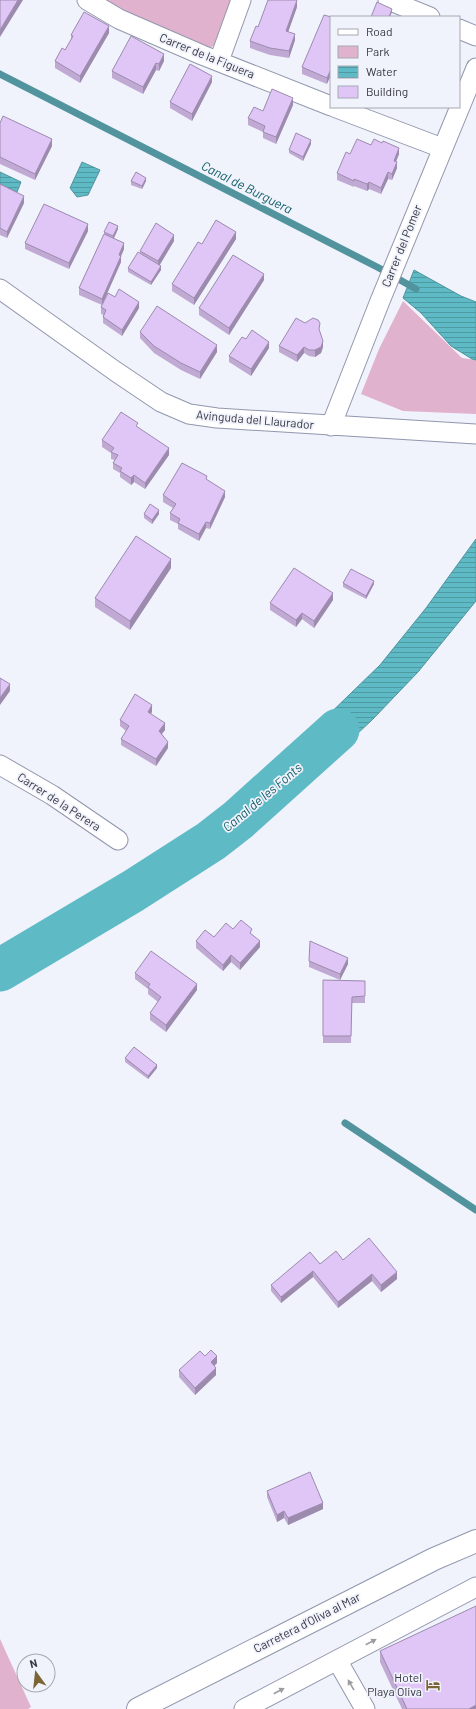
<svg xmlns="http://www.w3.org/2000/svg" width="476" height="1709" viewBox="0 0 476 1709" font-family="Barlow,sans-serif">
	<defs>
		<pattern id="water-rules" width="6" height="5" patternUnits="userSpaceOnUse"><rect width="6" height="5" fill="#5ebbc5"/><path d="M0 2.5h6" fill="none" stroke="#4e99a2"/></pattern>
	</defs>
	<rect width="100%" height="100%" fill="#f0f2fc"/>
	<!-- park -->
	<path fill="#e1b2ce" d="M101 0H231L217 42C212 49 206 49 198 48Z
		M403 301 462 358 476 360V414L403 411 361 394 379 349Z
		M0 1639 31 1707 28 1709H0Z"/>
	<!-- water -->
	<path fill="url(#water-rules)" stroke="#52949e" d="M82 162 100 170 88 195 77 197 70 188Z
		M0 172 21 182 17 192 0 184Z
		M414 270 461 296 476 302V360L472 359 451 346 421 313 403 298Z
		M476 539V601L418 672 373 719 306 782 285 757 380 665 426 608Z"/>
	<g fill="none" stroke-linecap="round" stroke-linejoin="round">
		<!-- stream -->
		<path stroke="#52949e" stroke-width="7" d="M0 74 379 268 416 289
			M345 1123 476 1210"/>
		<!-- river -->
		<path stroke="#5ebbc5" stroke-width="43" d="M0 970 133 891 211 841 238 820 338 730"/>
		<defs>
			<path id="minor" d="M87 0 119 19 202 55 331 106
				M388 0 430 17
				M459 29 476 36
				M219 61 241 0
				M334 107 442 148
				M0 289 115 371 161 402 189 414 217 418 476 434
				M331 426 380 301 476 68
				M0 765 52 795 118 840
				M337 1660 365 1709
				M244 1709 476 1587"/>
			<path id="tertiary" d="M138 1709 434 1559 476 1541"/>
		</defs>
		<!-- minor casing -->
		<use href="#minor" stroke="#9197ad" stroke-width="21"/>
		<!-- tertiary casing -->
		<use href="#tertiary" stroke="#9197ad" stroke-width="24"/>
		<!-- minor -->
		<use href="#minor" stroke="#fff" stroke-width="19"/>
		<!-- tertiary -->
		<use href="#tertiary" stroke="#fff" stroke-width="22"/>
	</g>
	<!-- wall -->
	<path fill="#c0aad4" d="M297 7 288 32 295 40 289 58 270 55 250 48V41Z
		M331 17 327 84 302 74V67Z
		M109 33 80 83 55 68V61L65 50 71 41V35Z
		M164 61 159 71 156 70 143 94 112 78V71Z
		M212 82 192 121 170 108V102Z
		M293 105 276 144 263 138V132L248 125V118Z
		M0 123 52 146 35 180 0 164Z
		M311 144 303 161 289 153V150Z
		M371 145 399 154 396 161 397 168 392 180 388 179 381 194 369 189 367 191 354 186V187L337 180V173L350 154Z
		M131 181H146L142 189 131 185Z
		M0 184 24 203 7 238 0 235Z
		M118 229 114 238 124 249 121 256V262L102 305 79 295V288L104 234V232Z
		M88 231 69 269 25 249V243Z
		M236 239 194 305 172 291V284L202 244Z
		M174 241 159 265 161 270 151 285 128 272V268L140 254V251Z
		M264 280 229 335 199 315V308Z
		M115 297 139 308 122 336 103 323V317L104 315 101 314V307Z
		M140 332 217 352 200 379 181 370 154 353 140 338Z
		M320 332 323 347 321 353 315 357 309 356 304 353 297 362 279 352V346Z
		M246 339 269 348 251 376 229 362V356Z
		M138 428 169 455 145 489 134 482 131 485 120 477V473L113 469V463L115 460 111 459V453L102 447V440Z
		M207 480 225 497 210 529 206 528 199 541 178 529V524L170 520V513L173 508 163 502V495Z
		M144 514H159L152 524 144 518Z
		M171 568 130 630 95 607V598Z
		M343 583 374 584 366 599 343 587Z
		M333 600 314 628 302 619 296 627 270 610V603Z
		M152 712 151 714 165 730 162 734 168 748 156 766 121 745V739L126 731 120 726V720Z
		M233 929 252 934 260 947 240 970 231 962 223 971 196 948V941L214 937Z
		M309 961 348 964 340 980 309 967Z
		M135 973 197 990 166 1032 150 1020V1013L158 1002 148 994V989L135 979Z
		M323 980 365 981V1003H352L351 1043H323Z
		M125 1058 157 1068 148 1079 125 1062Z
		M343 1260 397 1279 381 1292 372 1281 338 1308 313 1277 281 1303 271 1291V1285L320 1264Z
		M205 1356 217 1363 214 1366 216 1375 195 1395 179 1377V1370Z
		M267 1491 323 1509 288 1525 284 1518 277 1522 267 1497Z
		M380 1651 476 1709H402L380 1662Z"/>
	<!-- shaded-wall -->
	<path fill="#9c8bad" d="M18 0H23L0 37V30Z
		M297 0V7L286 38V31Z
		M392 9V12L390 17H389Z
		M109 26V33L80 83V76Z
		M295 34V40L289 58V51Z
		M164 54V61L159 71V64Z
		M156 63V70L143 94V87Z
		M331 69V75L327 84V78Z
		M212 76V82L192 121V114Z
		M293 98V105L276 144V137Z
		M52 139V146L35 180V174Z
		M311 140V144L303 161V157Z
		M399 148V154L394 167V161Z
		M397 162V168L392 180V174Z
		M388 172V179L381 194V188Z
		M146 178V181L142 189V186Z
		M369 182V189L367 191V184Z
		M24 196V203L7 238V232Z
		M88 224V231L69 269V263Z
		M118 226V229L113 240V236Z
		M236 232V239L194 305V298Z
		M174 235V241L158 268V261Z
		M124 243V249L119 261V255Z
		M121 256V262L102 305V299Z
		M161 266V270L151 285V282Z
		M264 274V280L229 335V328Z
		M139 302V308L122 336V330Z
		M323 341V347L321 353 315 357V350Z
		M269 342V348L251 376V369Z
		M217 345V352L200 379V372Z
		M304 347V353L297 362V355Z
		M169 448V455L145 489V483Z
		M134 475V482L131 485V478Z
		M225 491V497L210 529V523Z
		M159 510V514L152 524V520Z
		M206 522V528L199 541V534Z
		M171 559V568L130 630V621Z
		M374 581V584L366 599V596Z
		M333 593V600L314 628V621Z
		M302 613V619L296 627V620Z
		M10 684V691L0 705V698Z
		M152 705V712L148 718V712Z
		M165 723V730L159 737V731Z
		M168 742V748L156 766V759Z
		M260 941V947L240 970V963Z
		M231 955V962L223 971V965Z
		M348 958V964L340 980V974Z
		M197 984V990L166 1032V1025Z
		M157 1065V1068L148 1079V1076Z
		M313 1271V1277L281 1303V1297Z
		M397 1272V1279L381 1292V1285Z
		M372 1274V1281L338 1308V1302Z
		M217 1356V1363L211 1369V1362Z
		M216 1368V1375L195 1395V1388Z
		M323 1503V1509L288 1525V1518Z
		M284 1511V1518L277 1522V1515Z
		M476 1705V1709H469Z"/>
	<!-- building -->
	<path fill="#dfc6f7" stroke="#9c8bad" d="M0 0H18L0 30Z
		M268 0H297L286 31 295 34 289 51 270 48 250 41 256 26 258 27Z
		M377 2 392 9 389 17H371Z
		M84 12 109 26 80 76 55 61 62 48 65 50 73 36 71 35Z
		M324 15 331 17V69L327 78 302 67Z
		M131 36 164 54 159 64 156 63 143 87 112 71Z
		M190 64 212 76 192 114 170 102Z
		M272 89 293 98 276 137 263 132 265 126 248 118 254 107 263 111Z
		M3 116 52 139 35 174 0 157V123Z
		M296 133 311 140 303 157 289 150Z
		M357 139 371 145 374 139 382 143 383 141 399 148 394 161 397 162 392 174 388 172 381 188 369 182 367 184 354 179V181L337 173 346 152 350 154Z
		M136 172 146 178 142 186 131 181Z
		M0 184 24 196 7 232 0 228Z
		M44 204 88 224 69 263 25 243Z
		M216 220 236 232 194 298 172 284 198 242 202 244Z
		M109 222 118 226 113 236 104 232Z
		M156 223 174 235 158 261 140 251Z
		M104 234 124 243 119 255 121 256 102 299 79 288Z
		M138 252 161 266 151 282 128 268Z
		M233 255 264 274 229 328 199 308Z
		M119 289 139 302 122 330 103 317 106 310 101 307 108 293 115 297Z
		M157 306 217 345 200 372 181 363 154 346 140 332Z
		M296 318 305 323 313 318 318 320 320 323 319 329 323 341 321 347 315 350H309L304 347 297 355 279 346Z
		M252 330 269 342 251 369 229 356 242 337 246 339Z
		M121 412 138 423 136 426 169 448 145 483 134 475 131 478 120 471 122 468 113 463 118 455 111 452 114 448 102 440Z
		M182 463 207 476 206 479 225 491 210 523 206 522 199 534 178 523 180 519 170 513 176 504 163 495Z
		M150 504 159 510 152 520 144 514Z
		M136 536 171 559 130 621 95 598Z
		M294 568 333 593 314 621 302 613 296 620 270 603Z
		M351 569 374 581 366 596 343 583Z
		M0 678 10 684 0 698Z
		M135 694 152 705 148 712 165 723 159 731 168 742 156 759 121 739 129 726 120 720Z
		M241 920 252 929 250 933 260 941 240 963 231 955 223 965 196 941 205 930 214 937 226 923 233 929Z
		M310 941 348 958 340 974 309 961Z
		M151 951 197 984 166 1025 150 1013 161 997 148 987 150 984 135 973Z
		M323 980 365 981V996L352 997 351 1036H323Z
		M134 1047 157 1065 148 1076 125 1058Z
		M369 1238 397 1272 381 1285 372 1274 338 1302 313 1271 281 1297 271 1285 310 1252 320 1264 336 1251 343 1260Z
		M211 1350 217 1356 211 1362 216 1368 195 1388 179 1370 200 1351 205 1356Z
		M310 1472 323 1503 288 1518 284 1511 277 1515 267 1491Z
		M476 1606V1705L469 1709H407L380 1651Z"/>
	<!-- one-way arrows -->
	<defs><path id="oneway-solid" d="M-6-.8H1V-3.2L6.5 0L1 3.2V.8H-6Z"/></defs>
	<g fill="#9a9ca0">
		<use href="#oneway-solid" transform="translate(371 1642) rotate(-28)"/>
		<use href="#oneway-solid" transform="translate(351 1685) rotate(-120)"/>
		<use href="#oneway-solid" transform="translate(279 1691) rotate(-28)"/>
	</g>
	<!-- icons -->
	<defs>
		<symbol id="hotel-bare" viewBox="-9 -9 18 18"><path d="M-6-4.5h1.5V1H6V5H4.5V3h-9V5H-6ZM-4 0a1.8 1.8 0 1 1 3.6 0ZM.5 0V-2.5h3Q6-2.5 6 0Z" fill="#7b6534" stroke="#f0f2fc" stroke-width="2.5" paint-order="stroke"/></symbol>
	</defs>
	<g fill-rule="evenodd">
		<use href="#hotel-bare" x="423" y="1675" width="20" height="20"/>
	</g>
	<g text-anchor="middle" stroke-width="3.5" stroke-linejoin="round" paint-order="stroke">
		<!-- street labels -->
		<g font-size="12" fill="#363842" stroke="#f0f2fc">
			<text transform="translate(207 56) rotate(22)" y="4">Carrer de la Figuera</text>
			<text transform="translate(402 246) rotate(-68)" y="4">Carrer del Pomer</text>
			<text transform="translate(255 420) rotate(5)" y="4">Avinguda del Llaurador</text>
			<text transform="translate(59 802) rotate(33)" y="4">Carrer de la Perera</text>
			<text transform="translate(307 1623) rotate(-27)" y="4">Carretera d’Oliva al Mar</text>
		</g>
		<!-- poi labels -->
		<g font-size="12" fill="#363842" stroke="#f0f2fc" text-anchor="end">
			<text x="422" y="1682">Hotel<tspan x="422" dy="14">Playa Oliva</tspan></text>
		</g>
		<!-- water labels -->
		<g font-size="13" font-style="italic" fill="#136169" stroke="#f0f2fc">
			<text transform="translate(247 187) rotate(27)" y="5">Canal de Burguera</text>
			<text transform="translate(262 797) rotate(-40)" y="5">Canal de les Fonts</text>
		</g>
	</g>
	<!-- legend -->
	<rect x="330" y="16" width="130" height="92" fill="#f0f2fc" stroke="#a6a8b2"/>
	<rect x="338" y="29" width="20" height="6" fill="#ffffff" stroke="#a6a8b2"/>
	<text x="366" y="36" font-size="12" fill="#363842">Road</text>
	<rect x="338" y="46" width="20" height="12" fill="#e1b2ce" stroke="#a6a8b2"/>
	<text x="366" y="56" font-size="12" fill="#363842">Park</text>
	<rect x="338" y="66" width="20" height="12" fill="url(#water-rules)" stroke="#a6a8b2"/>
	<text x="366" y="76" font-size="12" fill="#363842">Water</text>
	<rect x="338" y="86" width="20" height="12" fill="#dfc6f7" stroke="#a6a8b2"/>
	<text x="366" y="96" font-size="12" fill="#363842">Building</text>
	<!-- north arrow -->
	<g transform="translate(36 1673) rotate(345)"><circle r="19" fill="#f0f2fc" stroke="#a6a8b2"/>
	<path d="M0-3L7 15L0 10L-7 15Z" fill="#7b6534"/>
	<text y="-6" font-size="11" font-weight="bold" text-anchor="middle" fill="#363842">N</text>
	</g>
</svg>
